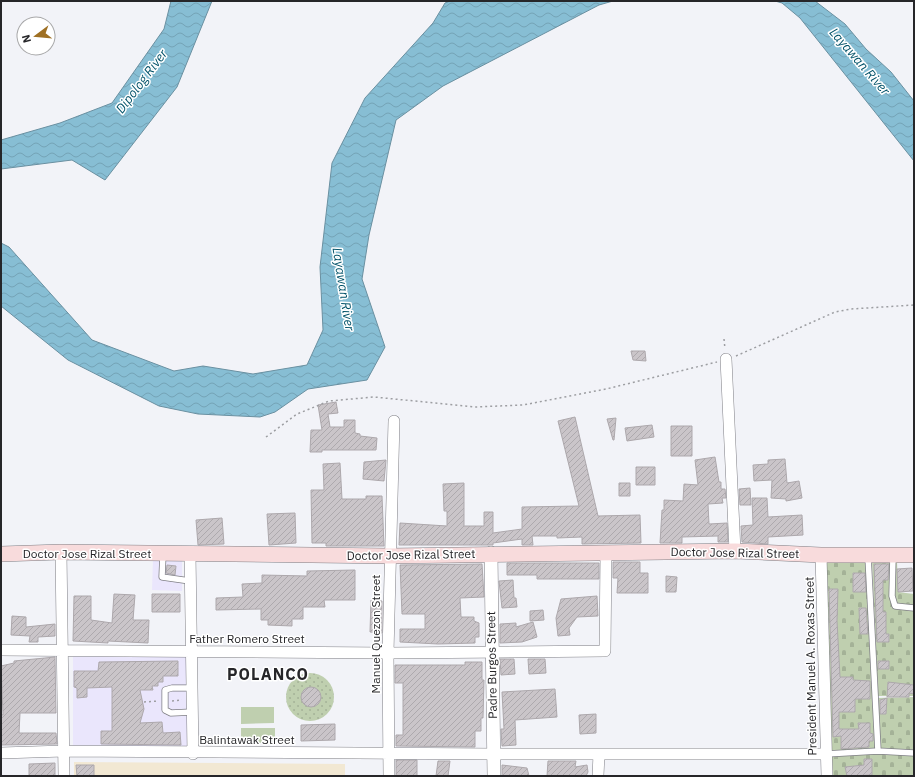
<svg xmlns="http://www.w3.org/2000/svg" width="915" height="777" viewBox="0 0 915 777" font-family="'IBM Plex Sans',sans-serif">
	<defs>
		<pattern id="cemetery-stones" width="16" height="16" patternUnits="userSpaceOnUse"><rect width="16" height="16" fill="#bfcfaf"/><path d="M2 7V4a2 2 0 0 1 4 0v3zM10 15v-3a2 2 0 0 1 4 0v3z" fill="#a4b297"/></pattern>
		<pattern id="park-dots" width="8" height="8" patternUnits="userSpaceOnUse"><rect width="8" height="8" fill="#bfcfaf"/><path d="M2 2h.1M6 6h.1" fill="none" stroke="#a4b297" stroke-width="1.8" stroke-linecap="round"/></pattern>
		<pattern id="water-waves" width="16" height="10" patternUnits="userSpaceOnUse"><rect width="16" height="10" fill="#87bed4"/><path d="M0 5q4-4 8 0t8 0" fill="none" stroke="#74a3b6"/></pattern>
		<pattern id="building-hatch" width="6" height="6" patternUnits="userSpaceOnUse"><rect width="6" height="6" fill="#cac5c9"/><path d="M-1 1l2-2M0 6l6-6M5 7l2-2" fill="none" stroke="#ada9ad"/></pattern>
	</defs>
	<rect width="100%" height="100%" fill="#f2f3f8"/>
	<!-- commercial -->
	<path fill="#eae6fc" d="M153 559H182V591L152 590Z
		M73 654 187 656 188 750 73 749Z"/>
	<!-- education -->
	<path fill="#f2e8d3" d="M74 762 345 764V776H74Z"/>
	<!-- grass -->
	<path fill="#bfcfaf" d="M241 707H274V723L241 724Z
		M241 728H275V743H241Z"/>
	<!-- cemetery -->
	<path fill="url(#cemetery-stones)" d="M871 561 877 698 914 697V776H832L826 563Z
		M872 561H897L898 592 914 594V696H878Z"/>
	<!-- park -->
	<path fill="url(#park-dots)" d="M286 697a24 24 0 1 1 48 0a24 24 0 1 1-48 0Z"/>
	<!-- water -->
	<path fill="url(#water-waves)" stroke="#6a90a1" d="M171 1H212L177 87 105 180 72 160 1 169V140L60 123 112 103 164 29Z
		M450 1H613L599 5 443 86 396 120 369 235 362 279 385 347 367 380 308 389 275 412 260 417 198 414 159 406 68 360 1 306V243L9 247 92 340 174 371 203 366 253 374 307 365 323 330 320 267 332 163 365 98 433 23 445 3Z
		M775 1H815L845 24 866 49 891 72 914 101V161L800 18 782 3Z"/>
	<!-- building -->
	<path fill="url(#building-hatch)" stroke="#ada8ac" d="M631 351H645L646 361 633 360Z
		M336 402 338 413 328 414 330 427H344V420H355V433L360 434V436L377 438 376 450H322V452H310L311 430H322L318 405Z
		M575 417 598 516 640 515 641 543 582 544V537L557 538V536H532L533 545H522V539L493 543V545H399L400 523 447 526V511H444L443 484 464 483V526H484V512H493V533L522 529V507L579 506 558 421Z
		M616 418 614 440H613L607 419Z
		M652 425 654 437 627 441 625 428Z
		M671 426H692V456H671Z
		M715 457 719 482H721V489H725L726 498H722L723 503 708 504 709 524 727 523 728 542H718V536L682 537V543H660L662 510H664V500L683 501 684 484 698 485 695 460Z
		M785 459 787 483 799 481 802 498 786 501V499L771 498 772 480 754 481 753 465 768 464V460Z
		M386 460 384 481 363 479 364 462Z
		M340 463 342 499H366V496H382L384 546H326V543H312L311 490H324L323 464Z
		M636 467H655V485H636Z
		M619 483H630V496H619Z
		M750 488 751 505H740L739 489Z
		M752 498H767L768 517 802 515 803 535 768 537V544L742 542 741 526 753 525Z
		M295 513 296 543 269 545 267 514Z
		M222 518 224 544 198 545 196 520Z
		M613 562H640V573H648V593H617L618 578H613Z
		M507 563H599V579H537V575H507Z
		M482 564 484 597 460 598 461 617H474V621L479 623V637H475V643L438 644 400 642V629H425V614H402L400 565Z
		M874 564H889L888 580H883V612H886V634H889V642H877Z
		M167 565 176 566 175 575 166 573Z
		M912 568 913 591 898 592 897 569Z
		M355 570V600H324L325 607H303V619H292V626L268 625V620H261V609L216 610V598L243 597 242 584 262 583V575L307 576V571Z
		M853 573H865L866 592H853Z
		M666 576 677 577 676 592H666Z
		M513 580 514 598H516L517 607 502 608 499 581Z
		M829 589H838L837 621 840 677H853V680L870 681V699H855V712H839V729H859L858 723H870V733L873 734V741H869V747L841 749V736L833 737Z
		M114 594 135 595 133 620H149L148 643 108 641V643L73 641 74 596H91V620L112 623Z
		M152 594H180V612H152Z
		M597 596 598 616 577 617 569 628 570 635 558 636 556 618 561 599Z
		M371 600 382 601V633L370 632Z
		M859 608H866L868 634H860Z
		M543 610 544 620 530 621V611Z
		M12 616 26 617V627L55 624V636L38 637V642H29L30 636 11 635Z
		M533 622 537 637 522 642 500 643V624L516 623V627Z
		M55 657 56 713H20L19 733H56L57 744 1 745V714L3 715 1 666 14 663V661Z
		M500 659H514L515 674 501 675Z
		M528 659H545L546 673 529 674Z
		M178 661V676H163V682H158V686H152L153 690H140L144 709 140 723 162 722 163 733 180 732 181 745 101 744V731H112V687L87 688V697L77 698V688L74 687V671H98L99 662Z
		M878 661H889V669H878Z
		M465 662H482V680H484L483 718H481V731H475V747L396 746V735H403V683H395V665H465Z
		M888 682 914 685V694L909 693V697H887Z
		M301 697a10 10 0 1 1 20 0a10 10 0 1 1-20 0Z
		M555 689 557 717 515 720 516 745 502 746 501 729H504L502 692Z
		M887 698 886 714H880V700Z
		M596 714V733L580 734 579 715Z
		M335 724V740L301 741V725Z
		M864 759H872V775L847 776 845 767 864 765Z
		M396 760H417V776H396Z
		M438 761H450L448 776H436Z
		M548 761H576L575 767 587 765 588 772 586 776H547Z
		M55 763V776H29V764Z
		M76 765H94V776H77Z
		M502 765 527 768 529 776H502Z"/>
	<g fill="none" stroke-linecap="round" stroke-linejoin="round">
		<defs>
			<path id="service" d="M163 554 162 577 190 581
				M893 556 892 596 895 606 914 608
				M192 688H172L165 690V710L171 713 192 712
				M878 751 914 753
				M826 754 878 751 868 556"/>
			<path id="minor" d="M726 359 735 551
				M61 552 64 776
				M190 554 193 754
				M821 555 827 776
				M1 650 388 653 605 651 606 553
				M1 753 64 751 494 754H826
				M389 776 388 653 394 421
				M598 776 599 754"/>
			<path id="tertiary" d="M491 553 494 776"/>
			<path id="secondary" d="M1 554 61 552 390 556 735 551 821 555H914"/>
		</defs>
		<!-- service casing -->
		<use href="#service" stroke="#7f7f85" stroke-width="7"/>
		<!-- minor casing -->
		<use href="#minor" stroke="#7f7f85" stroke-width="12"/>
		<!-- tertiary casing -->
		<use href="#tertiary" stroke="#7f7f85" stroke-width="14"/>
		<!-- secondary casing -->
		<use href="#secondary" stroke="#7f7f85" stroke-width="16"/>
		<!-- path -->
		<path stroke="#9d9ea2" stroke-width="1.5" stroke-dasharray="2 3" stroke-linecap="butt" d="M724 339 725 349
			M736 356 835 312 851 309 914 305
			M266 437 297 414 329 401 374 397 475 407 523 405 606 389 717 362
			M172 701 182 700
			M144 702 158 701"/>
		<!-- service -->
		<use href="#service" stroke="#fff" stroke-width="5.5"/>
		<!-- minor -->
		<use href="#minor" stroke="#fff" stroke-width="11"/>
		<!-- tertiary -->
		<use href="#tertiary" stroke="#fff" stroke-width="13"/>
		<!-- secondary -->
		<use href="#secondary" stroke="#f8dbdc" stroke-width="15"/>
	</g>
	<g text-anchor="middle" stroke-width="3" stroke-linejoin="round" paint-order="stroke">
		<!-- street labels -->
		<g font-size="12" fill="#262629" stroke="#fff">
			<text transform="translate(735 553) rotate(1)" y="4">Doctor Jose Rizal Street</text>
			<text x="87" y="558">Doctor Jose Rizal Street</text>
			<text transform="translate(411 555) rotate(-1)" y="4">Doctor Jose Rizal Street</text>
			<text transform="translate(376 634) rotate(-90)" y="4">Manuel Quezon Street</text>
			<text x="247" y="643">Father Romero Street</text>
			<text transform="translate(492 665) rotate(-91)" y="4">Padre Burgos Street</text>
			<text transform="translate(811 666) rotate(-91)" y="4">President Manuel A. Roxas Street</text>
			<text x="247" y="744">Balintawak Street</text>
		</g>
		<!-- water labels -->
		<g font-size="13" font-style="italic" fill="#025269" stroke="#fff">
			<text transform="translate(860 61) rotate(49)" y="5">Layawan River</text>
			<text transform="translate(141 81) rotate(-53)" y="5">Dipolog River</text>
			<text transform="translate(344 289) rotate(81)" y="5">Layawan River</text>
		</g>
		<!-- district labels -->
		<g font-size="16" font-weight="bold" letter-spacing="1" fill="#262629" stroke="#fff">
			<text x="268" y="680">POLANCO</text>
		</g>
	</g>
	<!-- border -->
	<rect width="915" height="777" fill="none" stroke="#262629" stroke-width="4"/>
	<!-- north arrow -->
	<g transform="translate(36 36) rotate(254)"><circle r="19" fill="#ffffff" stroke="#a8a8a9"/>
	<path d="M0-3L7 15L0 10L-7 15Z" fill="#9f7023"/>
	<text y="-6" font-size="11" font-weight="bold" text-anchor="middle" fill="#262629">N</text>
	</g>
</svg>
